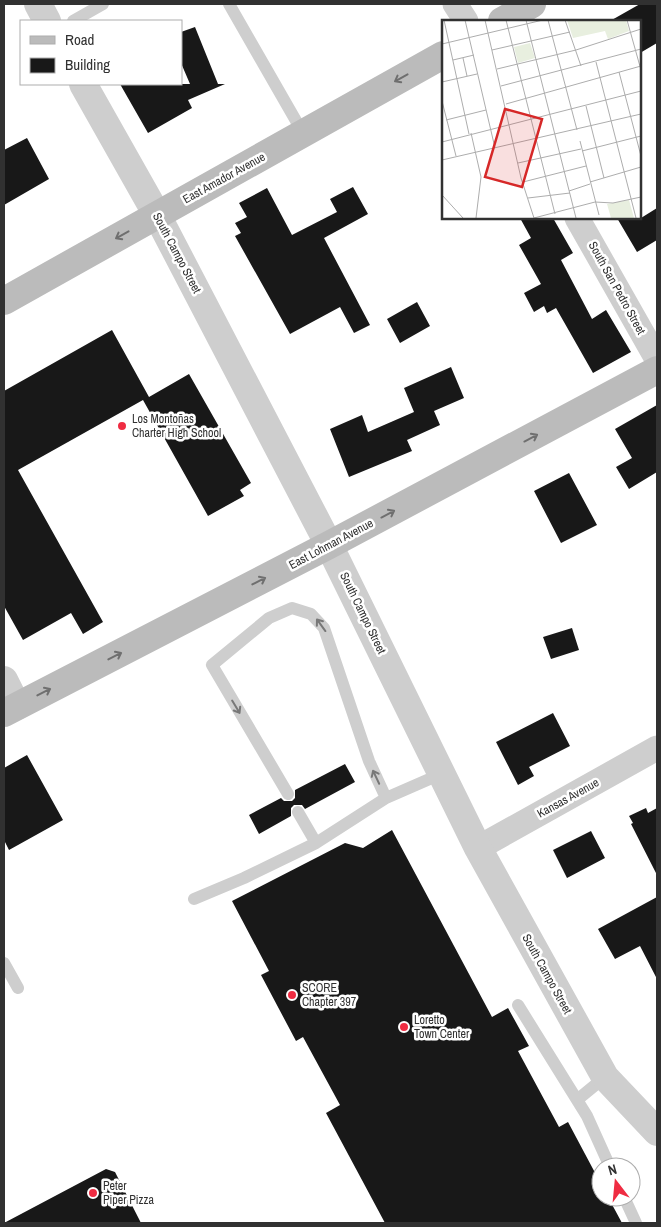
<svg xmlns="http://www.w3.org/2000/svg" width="661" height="1227" viewBox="0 0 661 1227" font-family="'Archivo Narrow',sans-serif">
	<rect width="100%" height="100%" fill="#fff"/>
	<!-- building -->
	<path fill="#181818" d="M640 4H657V43L640 53V21H610Z
		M195 27 218 84H225L188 100 192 108 148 133 120 84H190L181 63V32Z
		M27 138 49 179 4 205V150Z
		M353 187 368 214 324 238 370 325 354 333 340 307 290 334 235 236 241 233 235 223 247 217 239 203 267 188 292 235 337 212 330 199Z
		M657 208V240L637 252 617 218H641Z
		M520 218H553L573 253 561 260 592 319 606 310 631 352 593 373 556 308 547 313 544 306 534 312 524 293 541 284 519 245 531 238Z
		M417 302 430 326 400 343 387 319Z
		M112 330 149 397 189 374 251 483 240 490 244 496 208 516 143 400 18 470 103 622 83 634 71 613 23 640 4 606V391Z
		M451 367 464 398 434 411 440 425 407 440 412 451 349 477 330 429 362 415 368 432 414 412 404 388Z
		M657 405V472L629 489 616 467 632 458 615 429Z
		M569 473 597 525 561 543 534 491Z
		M572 628 579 650 551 659 543 637Z
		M553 713 570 746 529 767 534 776 518 785 496 742Z
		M27 755 63 820 9 850 4 840V768Z
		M345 764 355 782 305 809 302 805H294L291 808V816L259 834 249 815 281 798 284 801H292L295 798V790Z
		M646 808 648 813 657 808V875L631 824 633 823 629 816Z
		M392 830 492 1017 508 1008 529 1046 518 1051 559 1127 568 1122 601 1184V1197H608L622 1223H385L326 1113 340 1105 303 1037 296 1041 261 975 269 971 232 901 345 843 363 848Z
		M591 831 605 858 567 878 553 850Z
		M657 897V979L640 946 615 959 598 929Z
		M106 1169 115 1172 141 1223H4Z"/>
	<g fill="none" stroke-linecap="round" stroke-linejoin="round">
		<!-- service -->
		<path stroke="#cecece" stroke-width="12" d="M229 4 303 133
			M73 21 103 4
			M288 794 212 665 269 618 292 608 311 614 324 628 369 761 386 798 441 774
			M298 812 316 843
			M194 899 244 878 316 843 386 798
			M4 963 18 988
			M518 1005 587 1116 610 1167
			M577 1100 605 1077
			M624 1197 636 1223"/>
		<!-- minor -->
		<path stroke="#cecece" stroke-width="25" d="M455 4 466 21
			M577 218 657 359
			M478 848 657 748"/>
		<!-- tertiary -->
		<path stroke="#cecece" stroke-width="28" d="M38 4 47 21
			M83 84 157 215 329 545 478 848 605 1077 657 1132
			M4 680 17 706"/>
		<!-- secondary -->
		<path stroke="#bbb" stroke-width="28" d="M502 21 532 4
			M4 301 443 55
			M4 713 329 545 657 370"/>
	</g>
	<!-- one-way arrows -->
	<defs><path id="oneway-shaft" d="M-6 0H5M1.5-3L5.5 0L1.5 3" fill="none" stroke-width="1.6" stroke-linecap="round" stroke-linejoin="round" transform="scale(1.25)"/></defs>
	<g stroke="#6f6f6f">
		<use href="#oneway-shaft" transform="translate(401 78) rotate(151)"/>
		<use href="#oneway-shaft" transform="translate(122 235) rotate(151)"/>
		<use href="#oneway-shaft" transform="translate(531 438) rotate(-28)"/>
		<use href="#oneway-shaft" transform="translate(388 514) rotate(-28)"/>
		<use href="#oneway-shaft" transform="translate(259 581) rotate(-27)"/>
		<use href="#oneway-shaft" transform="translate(115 656) rotate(-27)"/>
		<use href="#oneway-shaft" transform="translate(44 692) rotate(-27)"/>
	</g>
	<g stroke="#787878">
		<use href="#oneway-shaft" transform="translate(321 625) rotate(-126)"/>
		<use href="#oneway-shaft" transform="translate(236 707) rotate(59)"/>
		<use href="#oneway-shaft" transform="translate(376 777) rotate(-115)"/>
	</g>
	<!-- markers -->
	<g fill="#ef2c42" stroke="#fff" stroke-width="2">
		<circle cx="122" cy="426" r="5"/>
		<circle cx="292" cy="995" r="5"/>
		<circle cx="404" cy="1027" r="5"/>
		<circle cx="93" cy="1193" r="5"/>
	</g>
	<g text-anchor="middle" stroke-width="5" stroke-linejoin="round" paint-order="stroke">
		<!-- street labels -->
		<g font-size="12" fill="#313131" stroke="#fff">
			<text transform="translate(224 178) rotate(-29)" y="4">East Amador Avenue</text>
			<text transform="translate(177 253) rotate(62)" y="4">South Campo Street</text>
			<text transform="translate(617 288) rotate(61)" y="4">South San Pedro Street</text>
			<text transform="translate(331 544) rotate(-28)" y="4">East Lohman Avenue</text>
			<text transform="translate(363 613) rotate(64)" y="4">South Campo Street</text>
			<text transform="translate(568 798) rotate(-29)" y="4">Kansas Avenue</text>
			<text transform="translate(547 974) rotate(61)" y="4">South Campo Street</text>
		</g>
		<!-- poi labels -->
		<g font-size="12" fill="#313131" stroke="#fff" text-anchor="start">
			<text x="132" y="423">Los Montoñas<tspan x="132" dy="14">Charter High School</tspan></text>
			<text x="302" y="992">SCORE<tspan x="302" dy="14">Chapter 397</tspan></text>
			<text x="414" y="1024">Loretto<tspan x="414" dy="14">Town Center</tspan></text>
			<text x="103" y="1190">Peter<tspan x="103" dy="14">Piper Pizza</tspan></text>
		</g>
	</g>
	<!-- overview -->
	<g transform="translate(442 20)">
		<rect width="199" height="199" fill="#fff"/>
		<path d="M125 0H184L187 11 166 19 163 11 131 18ZM88 23 93 38 76 43 72 27ZM187 180 192 198H169L165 184Z" fill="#e8efdf"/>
		<path fill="none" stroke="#adadad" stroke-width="1" d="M2 0 27 114M23 0 53 128M43 0 79 158 92 198M64 0 113 194M84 0 134 198M106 0 135 110M123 0 139 46M185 0 199 50M0 24 101 0M50 30 128 12M21 38 25 56M11 40 32 35M154 42 194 198M55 49 134 30 199 9M177 52 199 136M0 62 35 54M59 66 199 29M0 81 14 136M64 84 199 46M144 86 162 158M4 100 44 90M29 113 39 157 34 198M138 121 157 195M0 122 199 71M140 131 199 116M0 140 199 94M76 143 139 129M81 162 144 146M148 162 199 147M127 171 148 164M0 175 21 198M86 178 128 173M92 198 153 182 171 183 199 177"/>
		<path fill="#d62828" fill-opacity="0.15" stroke="#d62828" stroke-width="2.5" d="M63 89 100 99 80 167 43 157Z"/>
		<rect width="199" height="199" fill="none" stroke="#313131" stroke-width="2.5"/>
	</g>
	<!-- border -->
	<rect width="661" height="1227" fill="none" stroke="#313131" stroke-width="10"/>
	<!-- legend -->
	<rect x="20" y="20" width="162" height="65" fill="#ffffff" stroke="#adadad"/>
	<rect x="30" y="36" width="25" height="8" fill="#bbbbbb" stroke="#adadad"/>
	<text x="65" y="45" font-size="15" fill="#313131">Road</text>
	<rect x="30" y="58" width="25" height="15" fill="#181818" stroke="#adadad"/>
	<text x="65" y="70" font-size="15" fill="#313131">Building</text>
	<!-- north arrow -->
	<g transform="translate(616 1182) rotate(344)"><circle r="24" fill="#ffffff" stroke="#adadad"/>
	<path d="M0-4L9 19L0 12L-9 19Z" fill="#ef2c42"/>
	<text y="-8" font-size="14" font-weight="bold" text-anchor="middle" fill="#313131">N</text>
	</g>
</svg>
